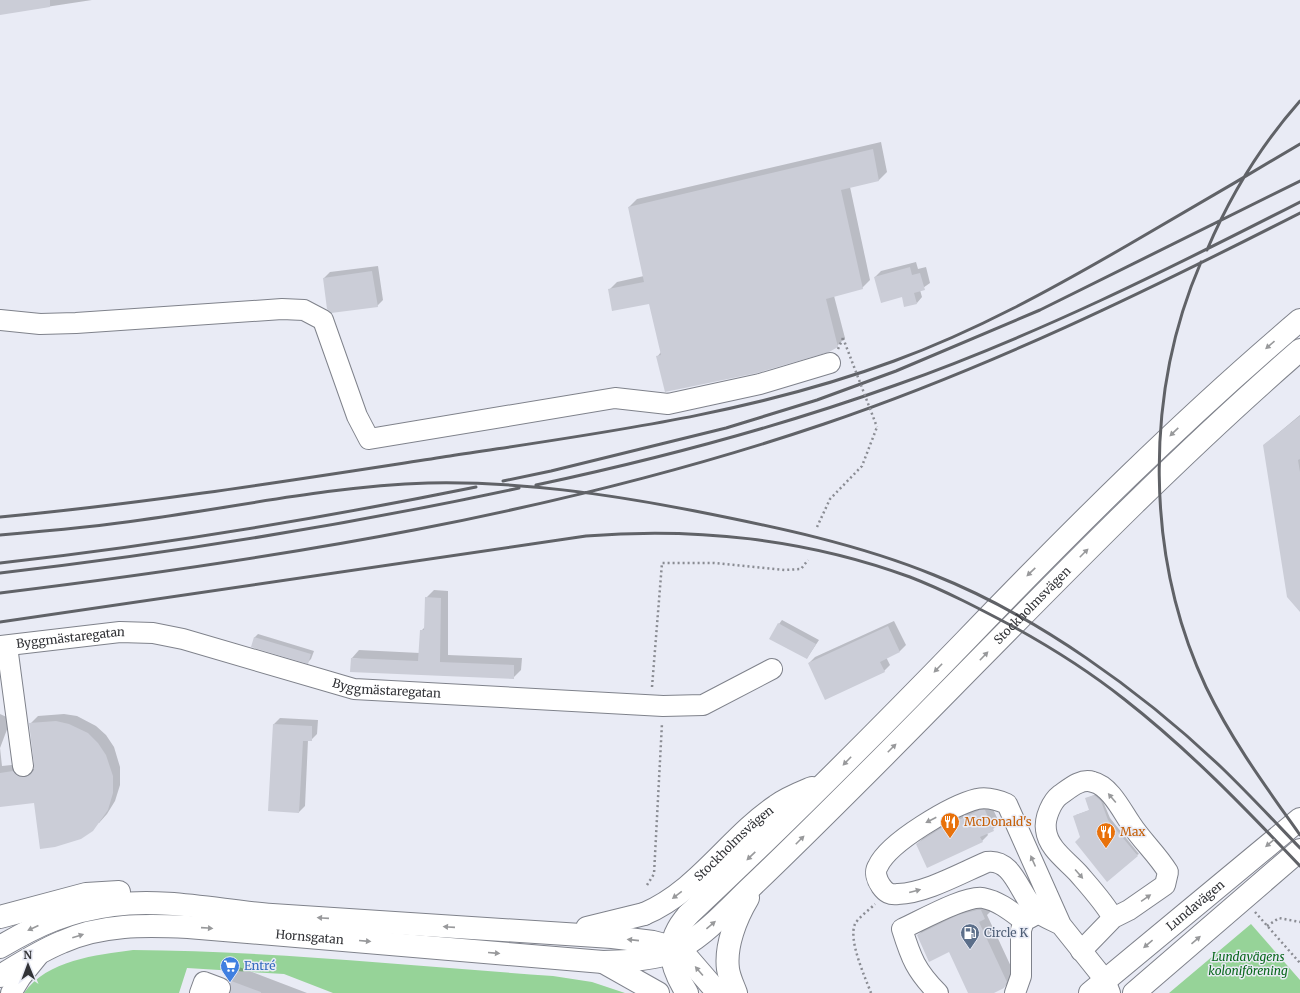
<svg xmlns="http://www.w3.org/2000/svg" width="1300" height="993" viewBox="0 0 1300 993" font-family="Merriweather,serif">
	<rect width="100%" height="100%" fill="#e9ebf5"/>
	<!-- green -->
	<path fill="#96d398" d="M1251 924 1300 980V993H1169Z
		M133 950C272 951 413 966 553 976L592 982 625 993H333L284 974 187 968 179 993H24C47 960 96 955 133 950Z"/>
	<!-- shadow -->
	<path fill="#0003" d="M0 0H92L0 14Z
		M881 142 887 172 879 180 850 187 870 280 862 288 834 296 845 338 837 346 657 357 661 352 650 302 609 290 617 282 644 276 629 207 637 199Z
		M916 262 918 269 926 267 930 283 920 290 922 297 917 303 875 277 881 271Z
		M378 266 383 300 377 306 324 278 330 272Z
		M1300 415V611L1264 445Z
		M434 590 448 591V655L522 658 521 670 513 678 352 658 359 650 420 653 421 631 425 627 426 598Z
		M782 620 819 640 807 658 779 624Z
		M894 621 906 645 900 651 886 657 890 665 884 671 809 663 815 657Z
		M258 634 314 651 311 659 308 662 254 638Z
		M0 714 11 719 0 748Z
		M64 714 77 716 96 726 106 735 114 747 120 767V785L115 801 107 814 99 823 35 802 0 806V748L2 766 21 764 26 769H35L30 724 38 716Z
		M280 718 318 720 317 734 311 740H308L305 806 299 812 269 810 274 724Z
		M1096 794 1102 799 1110 818 1139 854 1137 855 1082 837 1076 815 1090 810 1086 799Z
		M991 805 1000 824 987 833 988 835 982 841 917 844 923 838 964 813Z
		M989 902 992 910 987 915 1014 973 1012 979 1004 987 992 993H969L950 951 918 935 926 927 967 908Z
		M239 967 307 993H223L229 988H232L227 979Z"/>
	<!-- building -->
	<path fill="#cbcdd7" d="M0 0H50V7L0 15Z
		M873 149 879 181 841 190 863 289 826 299 838 347 829 352 757 373 665 392 656 356 661 355 649 304 612 311 608 289 644 282 628 207Z
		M910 267 912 275 920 273 925 290 914 293 917 304 904 307 902 297 881 303 874 277Z
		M372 271 378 307 331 313 327 309 323 278Z
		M1300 416V459L1298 460 1300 472V612L1287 597 1263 445Z
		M425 597 441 598 440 662 514 665V679L350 672 351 658 418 661 420 630H424Z
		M778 623 816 644 807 659 769 639Z
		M888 626 900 652 880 662 885 672 825 700 808 663Z
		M254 637 311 654 308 664 251 647Z
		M56 721 69 724 88 733 98 743 106 755 113 776V793L108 810 93 831 81 839 55 847 40 849 34 803 0 807V773L13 771 18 776 24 777 30 775 34 770V764L29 723Z
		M273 724 312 726V741H303L299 813 268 811Z
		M1094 795 1101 801 1108 820 1138 856 1107 882 1075 842 1080 837 1073 816 1089 810 1085 798Z
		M980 810H985L994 831 980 837 983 842 927 868 916 844 943 827Z
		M977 910H981L985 919 979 922 1007 982 1004 988 994 993H968L949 952 929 962 917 935 958 915Z
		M226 979 261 992V993H230L231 986Z"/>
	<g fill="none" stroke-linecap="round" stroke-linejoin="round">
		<defs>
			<g id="minor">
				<path d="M0 320 40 324 76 323 282 309 304 310 323 320 357 416 369 439 615 398 668 404 760 384 830 363"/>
				<path id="s1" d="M0 646 120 632 153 633 183 639 354 689 663 706 703 705 772 669"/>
				<path d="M7 646 23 766"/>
				<path d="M1061 925C1054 921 1045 918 1039 913 1020 899 1015 858 987 862 961 873 926 893 898 894 890 895 886 893 881 886 877 880 874 872 878 866 889 842 952 805 977 799 987 797 998 800 1007 804L1061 925 1105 980 1110 993"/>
				<path d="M1081 951 1113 918 1129 910 1165 885 1168 872C1157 854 1142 841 1131 824 1122 811 1110 786 1093 782 1081 778 1070 788 1060 795 1052 801 1044 818 1046 830 1048 848 1066 860 1078 873 1090 887 1104 902 1113 918"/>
				<path d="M11 993 21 977 38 956"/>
				<path d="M200 993 204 982 220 988"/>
				<path d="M938 993C916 971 911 958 902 929 920 921 965 895 983 898 999 901 1012 912 1024 921"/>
				<path d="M1015 993 1021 976V930L1024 921 1035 915"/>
			</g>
			<g id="major">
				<path d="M0 917 86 894 119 892"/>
				<path d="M587 928 644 914"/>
				<path d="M0 947C39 924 68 911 113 905 166 898 220 911 272 915 386 923 499 930 612 937L653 942 680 949 718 993"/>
				<path d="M603 962 658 993"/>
				<path id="s2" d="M0 976C20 964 40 951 62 942 102 924 145 925 188 927L603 962 629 961"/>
				<path d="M687 993C669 965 664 942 688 915"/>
				<path id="s3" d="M1090 993 1300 819"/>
				<path d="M1134 993 1300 850"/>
			</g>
			<g id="highway">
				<path id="s4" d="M644 914C698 891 729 838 776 806 787 798 800 793 812 788"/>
				<path d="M688 915C783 826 875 734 966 640 1073 529 1182 420 1300 320"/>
				<path id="s5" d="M629 961C647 958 666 957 682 947 708 932 729 908 751 887 791 849 830 810 869 771 1011 629 1148 482 1300 350"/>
				<path d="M736 993C733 985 729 977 728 969 725 946 736 918 748 898"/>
			</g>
		</defs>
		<!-- minor casing -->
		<use href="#minor" stroke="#7f828b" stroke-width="22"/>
		<!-- major casing -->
		<use href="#major" stroke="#7f828b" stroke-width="24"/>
		<!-- highway casing -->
		<use href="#highway" stroke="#7f828b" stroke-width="24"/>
		<!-- path -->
		<path stroke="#8a8c93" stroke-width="2.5" stroke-dasharray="2 3" stroke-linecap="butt" d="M838 349 843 338
			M817 527 830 499 862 466 877 427
			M652 687 662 563H714L785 570 801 569 808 560
			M647 885 654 874 662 723
			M1255 912 1300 963
			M1267 926 1279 918 1300 922
			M871 993C865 977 848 940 855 924 859 917 869 910 875 904"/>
		<!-- minor -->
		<use href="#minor" stroke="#fff" stroke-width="20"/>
		<!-- major -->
		<use href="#major" stroke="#fff" stroke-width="22"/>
		<!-- highway -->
		<use href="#highway" stroke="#fff" stroke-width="22"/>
		<!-- rail -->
		<path stroke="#606267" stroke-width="3" d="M1207 250C1230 196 1261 145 1300 101
			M1201 262C1144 394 1145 557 1206 687 1232 741 1266 787 1300 835
			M503 481 551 471 726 428 817 400 896 371 1040 310 1300 181
			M536 485C658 459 779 427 896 385 1035 336 1169 269 1300 202
			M0 517C151 503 300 479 450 456 600 433 751 414 894 361 976 331 1052 289 1128 245 1185 212 1243 178 1300 144
			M0 535C47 531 94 527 141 520 236 507 332 486 428 483 518 481 608 494 695 511 776 527 858 544 934 575 1037 616 1141 691 1221 767 1248 793 1274 821 1300 848
			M0 563C160 545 318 519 476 487
			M0 573C174 553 347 525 519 488
			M0 593C278 559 558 514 824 424 989 368 1145 292 1300 213
			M0 622 586 536C695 527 807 539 910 577 946 591 980 609 1014 627 1052 648 1090 672 1124 699 1188 749 1244 807 1300 866"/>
		<!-- path-bridge -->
		<path stroke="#8a8c93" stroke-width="2.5" stroke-dasharray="2 3" stroke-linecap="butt" d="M843 338 877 427"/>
	</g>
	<!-- one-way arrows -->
	<defs><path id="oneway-solid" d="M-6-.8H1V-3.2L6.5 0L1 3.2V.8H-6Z"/></defs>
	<g fill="#98999b">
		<use href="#oneway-solid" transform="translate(1270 345) rotate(139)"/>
		<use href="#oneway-solid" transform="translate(1174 432) rotate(136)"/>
		<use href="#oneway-solid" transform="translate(1084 553) rotate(-45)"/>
		<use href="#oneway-solid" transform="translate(1031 572) rotate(136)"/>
		<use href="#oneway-solid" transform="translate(984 656) rotate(-46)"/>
		<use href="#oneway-solid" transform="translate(938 668) rotate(134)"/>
		<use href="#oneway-solid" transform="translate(892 748) rotate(-45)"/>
		<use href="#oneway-solid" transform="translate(847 761) rotate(134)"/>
		<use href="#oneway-solid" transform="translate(1112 798) rotate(-130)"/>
		<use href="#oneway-solid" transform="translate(931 820) rotate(153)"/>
		<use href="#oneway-solid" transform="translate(800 840) rotate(-45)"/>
		<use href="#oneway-solid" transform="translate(1270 843) rotate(140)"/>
		<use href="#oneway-solid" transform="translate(751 856) rotate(136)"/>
		<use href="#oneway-solid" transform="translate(1033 861) rotate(-114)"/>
		<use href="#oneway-solid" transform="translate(1079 874) rotate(49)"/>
		<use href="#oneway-solid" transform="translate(915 891) rotate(-15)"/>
		<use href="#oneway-solid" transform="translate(677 895) rotate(143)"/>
		<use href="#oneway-solid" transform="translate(1146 898) rotate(-35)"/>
		<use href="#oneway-solid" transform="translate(323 918) rotate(-176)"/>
		<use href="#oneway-solid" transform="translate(711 925) rotate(-40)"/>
		<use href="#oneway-solid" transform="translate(449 927) rotate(-176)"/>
		<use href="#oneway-solid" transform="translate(33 928) rotate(155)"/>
		<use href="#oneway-solid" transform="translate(207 928) rotate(4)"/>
		<use href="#oneway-solid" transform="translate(78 936) rotate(-17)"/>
		<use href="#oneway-solid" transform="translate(633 940) rotate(-174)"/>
		<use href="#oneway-solid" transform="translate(1196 940) rotate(-41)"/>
		<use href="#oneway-solid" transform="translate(365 941) rotate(5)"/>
		<use href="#oneway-solid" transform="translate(1148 944) rotate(140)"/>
		<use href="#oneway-solid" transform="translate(494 953) rotate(5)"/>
		<use href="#oneway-solid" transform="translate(699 971) rotate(-131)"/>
	</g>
	<!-- icons -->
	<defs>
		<symbol id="restaurant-pin" viewBox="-11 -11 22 30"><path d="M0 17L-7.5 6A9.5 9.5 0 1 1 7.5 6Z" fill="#e8710a" stroke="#e9ebf5"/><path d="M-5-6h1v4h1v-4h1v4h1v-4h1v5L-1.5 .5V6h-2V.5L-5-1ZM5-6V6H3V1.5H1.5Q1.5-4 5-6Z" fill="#fff"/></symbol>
		<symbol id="fuel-pin" viewBox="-11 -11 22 30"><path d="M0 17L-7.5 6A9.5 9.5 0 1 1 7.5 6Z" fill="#5c6f8a" stroke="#e9ebf5"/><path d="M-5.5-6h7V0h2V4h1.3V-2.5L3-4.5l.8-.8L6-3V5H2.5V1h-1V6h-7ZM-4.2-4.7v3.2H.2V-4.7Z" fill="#fff"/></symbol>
		<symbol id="supermarket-pin" viewBox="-11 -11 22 30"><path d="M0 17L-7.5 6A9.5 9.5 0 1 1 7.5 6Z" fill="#3f7fe0" stroke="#e9ebf5"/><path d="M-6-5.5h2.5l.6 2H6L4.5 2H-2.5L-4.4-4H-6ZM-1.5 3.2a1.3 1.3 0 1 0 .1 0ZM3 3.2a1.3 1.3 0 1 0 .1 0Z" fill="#fff"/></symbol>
	</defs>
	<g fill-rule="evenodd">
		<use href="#restaurant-pin" x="939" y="811" width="22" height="30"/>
		<use href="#restaurant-pin" x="1095" y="821" width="22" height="30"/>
		<use href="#fuel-pin" x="959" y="922" width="22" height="30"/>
		<use href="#supermarket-pin" x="219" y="955" width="22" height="30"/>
	</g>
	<g text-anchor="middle" stroke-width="3" stroke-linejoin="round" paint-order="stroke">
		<!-- street labels -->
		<g font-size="12" fill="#323337" stroke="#e9ebf5">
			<text dy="4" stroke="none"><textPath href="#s5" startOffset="545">Stockholmsvägen</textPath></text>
			<text dy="4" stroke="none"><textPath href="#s1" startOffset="71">Byggmästaregatan</textPath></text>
			<text dy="4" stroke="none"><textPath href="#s1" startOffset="395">Byggmästaregatan</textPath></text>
			<text dy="4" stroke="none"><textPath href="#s4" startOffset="115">Stockholmsvägen</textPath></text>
			<text dy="4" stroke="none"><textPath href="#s3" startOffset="137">Lundavägen</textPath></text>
			<text dy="4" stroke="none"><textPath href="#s2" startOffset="321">Hornsgatan</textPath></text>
		</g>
		<!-- food labels -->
		<g font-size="12" fill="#c56008" stroke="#e9ebf5" text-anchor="start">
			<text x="964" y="826">McDonald's</text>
			<text x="1120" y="836">Max</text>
		</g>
		<!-- service labels -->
		<g font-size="12" fill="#4e5e75" stroke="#e9ebf5" text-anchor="start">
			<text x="984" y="937">Circle K</text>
		</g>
		<!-- park labels -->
		<g font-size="12" font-style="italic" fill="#09681c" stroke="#e9ebf5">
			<text x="1248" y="961">Lundavägens<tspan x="1248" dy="14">koloniförening</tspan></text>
		</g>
		<!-- shop labels -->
		<g font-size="12" fill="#366cbe" stroke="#e9ebf5" text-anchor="start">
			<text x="244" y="970">Entré</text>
		</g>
	</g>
	<!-- north arrow -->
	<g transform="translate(28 965) rotate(359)" stroke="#e9ebf5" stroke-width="3" paint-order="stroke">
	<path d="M0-3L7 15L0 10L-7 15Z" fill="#323337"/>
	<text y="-6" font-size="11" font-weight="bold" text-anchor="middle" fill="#323337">N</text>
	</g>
</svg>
